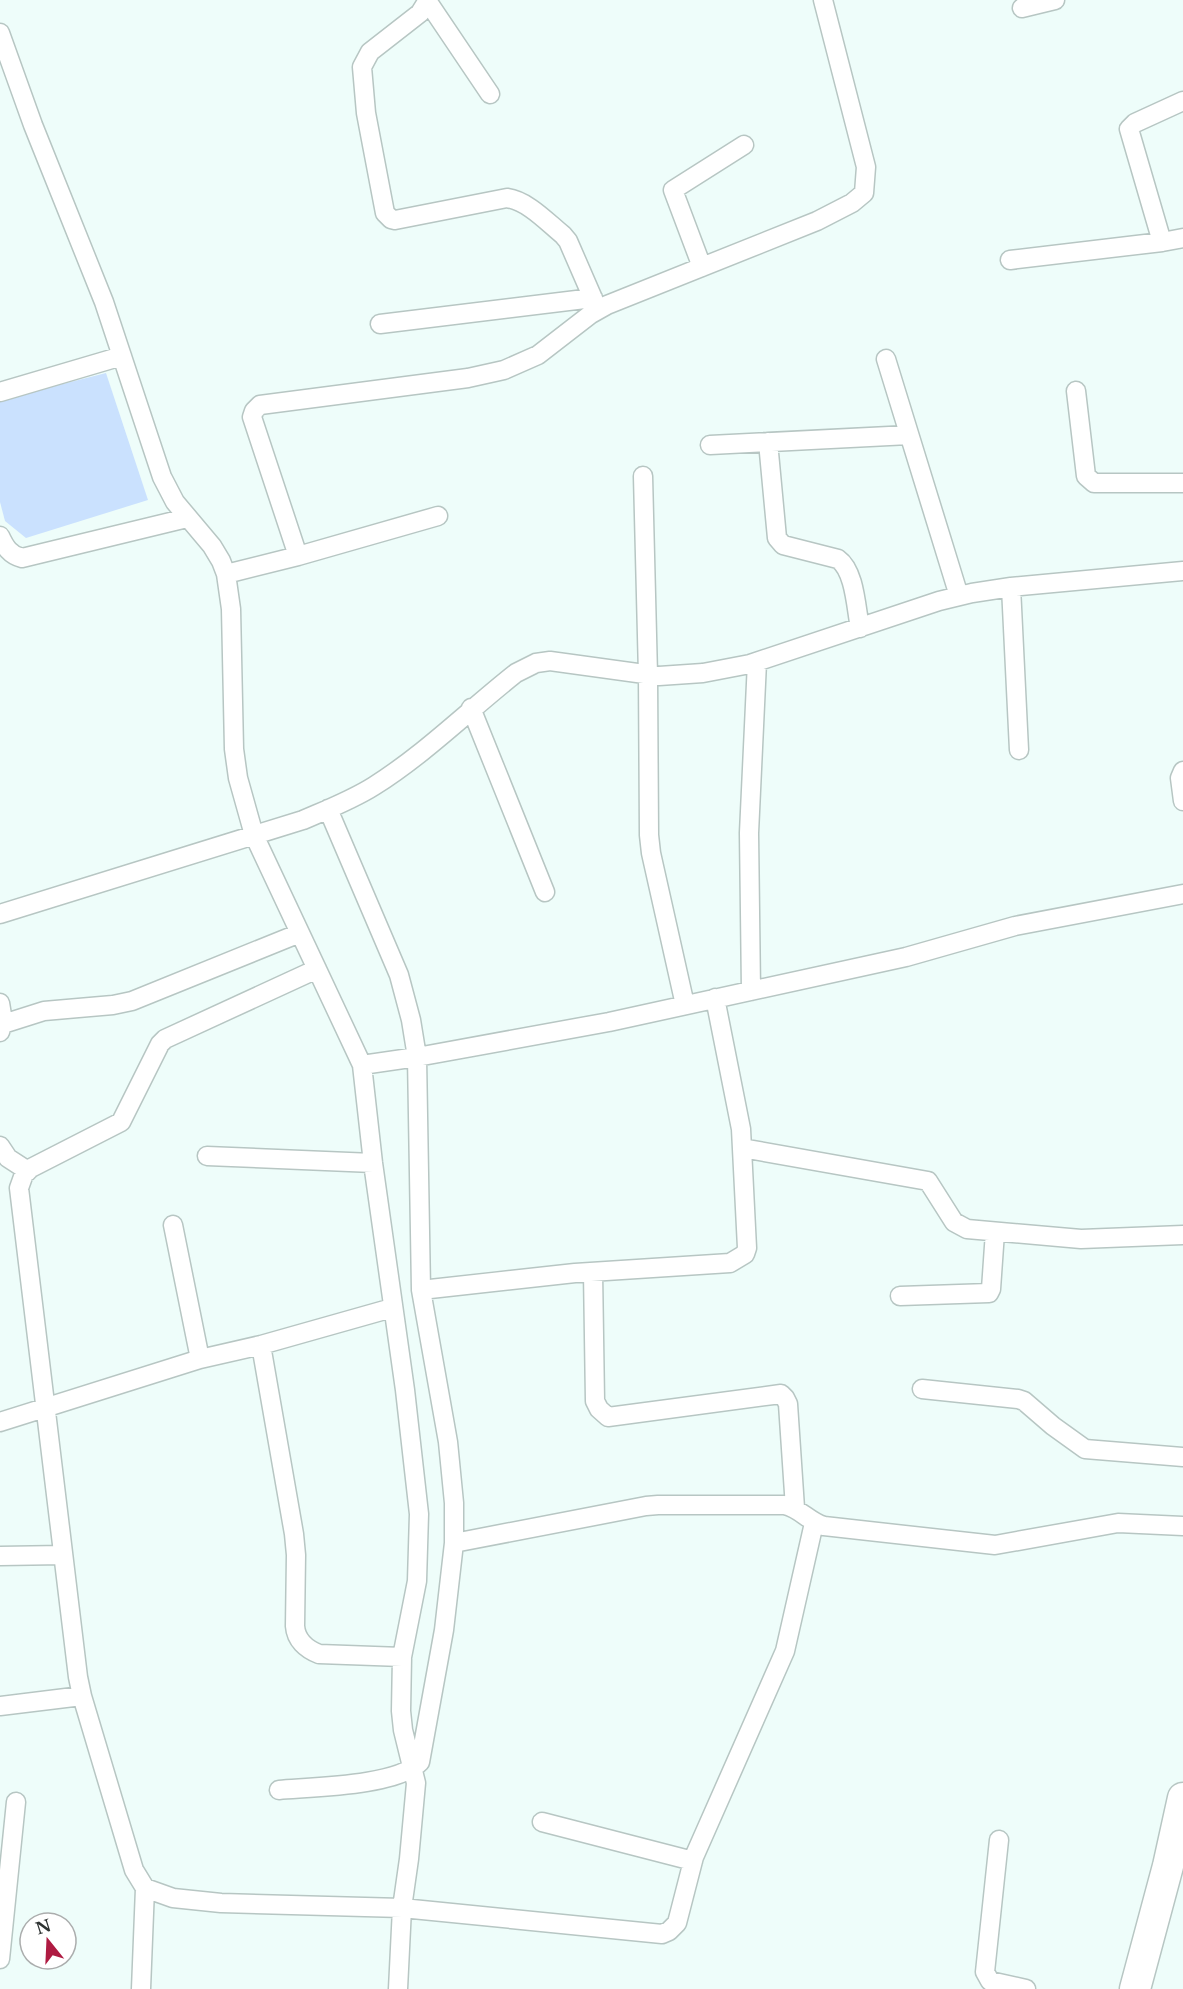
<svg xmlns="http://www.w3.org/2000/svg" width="1183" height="1989" viewBox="0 0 1183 1989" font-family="'Libre Baskerville',serif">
	<rect width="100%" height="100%" fill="#eefdfa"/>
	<!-- water -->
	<path fill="#cae1fe" d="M106 373 148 500 26 538 5 521 0 502V400Z"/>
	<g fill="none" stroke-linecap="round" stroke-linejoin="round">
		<defs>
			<path id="minor" d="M428 0 420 13 370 52 362 67 366 113 385 213 391 219 395 220 507 198C528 201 547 222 563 235L568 241 598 310
				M428 2 490 94
				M1022 8 1055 0
				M0 33 33 125 104 302 162 477 175 502 212 546 221 561 226 574 231 609 234 749 238 778 254 835 362 1065 373 1163 405 1390 419 1514 417 1581 402 1657 401 1711 403 1730 416 1783 409 1859 402 1908 398 1989
				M1162 242 1129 129 1135 123 1183 101
				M1010 260 1162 242 1183 238
				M702 267 673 190 744 145
				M380 324 593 298
				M886 359 959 596
				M1076 391 1086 476 1094 483H1183
				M0 392 122 356
				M768 442 777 538 783 545 838 559C855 571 856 608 860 628
				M710 445 909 435
				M643 476 648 675 649 835 651 853 685 1005
				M0 536C5 547 10 555 22 558L187 518
				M298 556 252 417 254 411 260 405 468 378 504 370 538 355 591 314 607 305 817 221 852 203 864 193 866 167 823 0
				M226 574 298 556 438 516
				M1011 587 1019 750
				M471 708 545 892
				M1183 771 1180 778 1183 801
				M0 914 303 820C326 810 352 800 374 786 425 754 469 710 516 673L536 663 550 661 659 676 703 673 750 664 939 601 972 593 1011 587 1183 571
				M317 969 165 1039 160 1044 121 1122 31 1168 24 1174 19 1188 78 1677 82 1696 134 1870 145 1888 173 1898 221 1903 402 1908 662 1934 669 1931 677 1923 694 1857 785 1651 814 1523
				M751 991 749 833 757 662
				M0 1003 3 1021 0 1032
				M3 1024 44 1011 113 1005 132 1001 300 933
				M362 1065 417 1057 609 1022 906 957 1015 926 1183 894
				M0 1146 8 1158 28 1171
				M742 1148 928 1181 954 1222 967 1229 1081 1239 1183 1235
				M207 1156 373 1163
				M173 1225 200 1359
				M593 1272 595 1401 599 1409 608 1417 781 1394 785 1398 788 1404 795 1508
				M421 1290 575 1273 730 1263 745 1254 747 1248 741 1129 715 998
				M900 1296 989 1293 991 1289 995 1232
				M261 1345 294 1534 296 1555 295 1626C296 1640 306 1649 319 1654L402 1657
				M922 1389 1018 1399 1024 1401 1053 1426 1085 1449 1183 1457
				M0 1422 200 1359 261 1345 392 1308
				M454 1543 646 1506 658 1505H784C800 1508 809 1522 824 1526L995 1545 1118 1523 1183 1526
				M0 1556 63 1555
				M0 1706 82 1696
				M279 1790C313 1787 397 1786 420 1762L444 1630 454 1543V1503L448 1442 421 1290 417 1057 411 1020 399 975 328 809
				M542 1822 693 1861
				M999 1840 985 1972 990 1981 1026 1989
				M0 1959 16 1802
				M141 1989 145 1888"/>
			<path id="trunk" d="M1135 1989 1168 1866 1183 1798"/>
		</defs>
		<!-- minor casing -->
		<use href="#minor" stroke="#b7c6c3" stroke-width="21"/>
		<!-- trunk casing -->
		<use href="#trunk" stroke="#b7c6c3" stroke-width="33"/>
		<!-- minor -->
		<use href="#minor" stroke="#fff" stroke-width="18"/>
		<!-- trunk -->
		<use href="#trunk" stroke="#fff" stroke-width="30"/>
	</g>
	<!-- north arrow -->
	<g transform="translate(48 1941) rotate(342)"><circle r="28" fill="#ffffff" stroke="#abadad" stroke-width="1.5"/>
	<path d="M0-4.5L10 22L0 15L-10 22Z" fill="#af1b42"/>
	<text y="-9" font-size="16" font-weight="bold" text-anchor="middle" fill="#2e3332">N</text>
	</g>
</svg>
